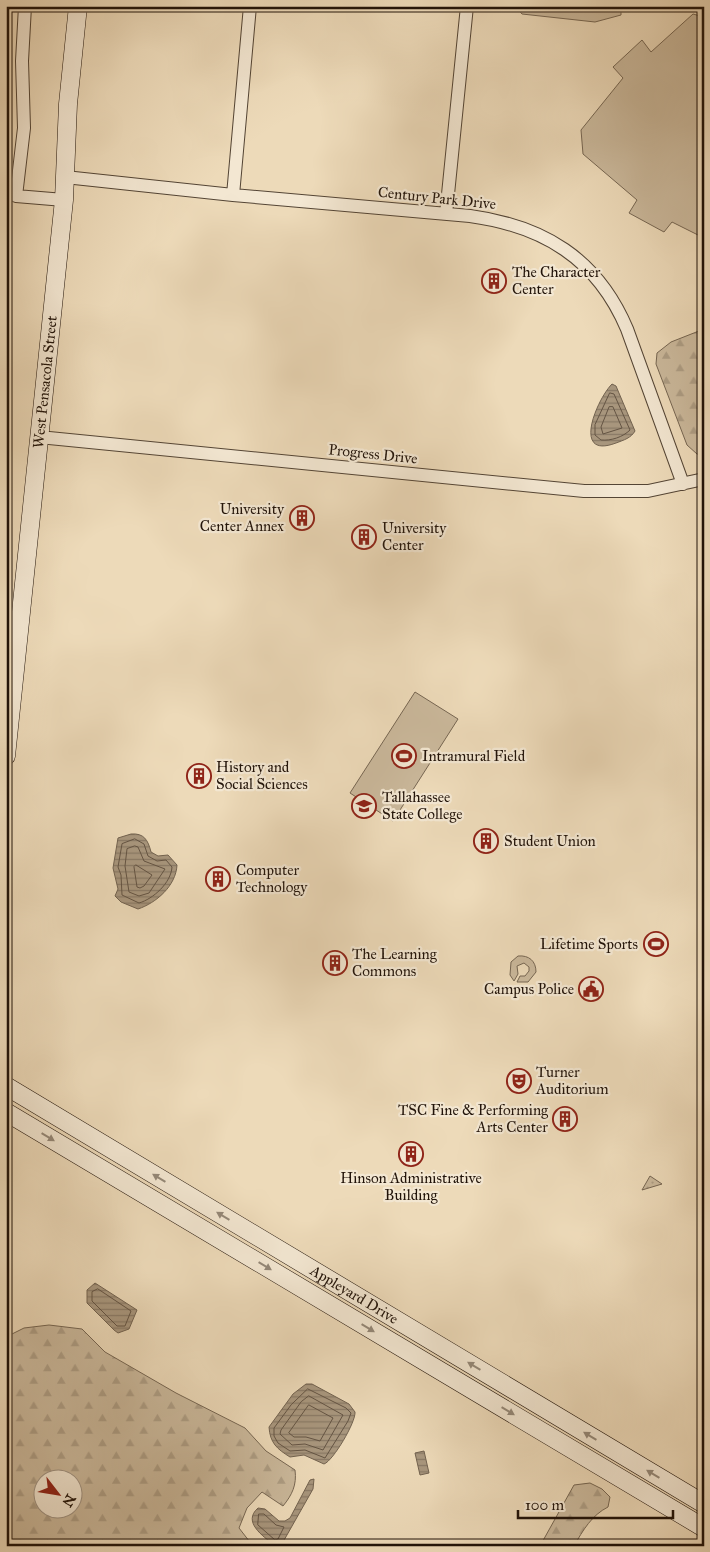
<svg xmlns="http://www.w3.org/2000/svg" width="710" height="1552" viewBox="0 0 710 1552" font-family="'IM FELL Great Primer',serif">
	<defs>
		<pattern id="forest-firs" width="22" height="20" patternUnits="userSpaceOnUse" patternTransform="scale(1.25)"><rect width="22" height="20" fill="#cab89b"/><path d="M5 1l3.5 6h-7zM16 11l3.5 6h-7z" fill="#ad9d84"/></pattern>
		<pattern id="garden-dots" width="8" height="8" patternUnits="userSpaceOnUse" patternTransform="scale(1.25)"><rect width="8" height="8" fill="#cab89b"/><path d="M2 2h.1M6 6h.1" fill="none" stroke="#ad9d84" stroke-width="1.8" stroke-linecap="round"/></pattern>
		<pattern id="water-rules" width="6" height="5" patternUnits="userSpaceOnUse" patternTransform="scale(1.25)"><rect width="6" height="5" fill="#a8967d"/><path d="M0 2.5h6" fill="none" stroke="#887965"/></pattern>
	</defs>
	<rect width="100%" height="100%" fill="#eddab9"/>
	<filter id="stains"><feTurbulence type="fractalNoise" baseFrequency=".004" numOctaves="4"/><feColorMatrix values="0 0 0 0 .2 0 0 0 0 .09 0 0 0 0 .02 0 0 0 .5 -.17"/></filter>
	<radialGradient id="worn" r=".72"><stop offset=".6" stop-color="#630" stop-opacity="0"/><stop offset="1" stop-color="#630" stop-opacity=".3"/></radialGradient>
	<!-- grass -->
	<path fill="#cab89b" stroke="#766652" d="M515 6H621V15L595 22 522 14Z
		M693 14 704 17V238L672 222 664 232 629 213 637 200 583 154 581 130 623 78 613 67 642 40 651 52Z
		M415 692 458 719 393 821 350 793Z
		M518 956C529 955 536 961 536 972L528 982H517L520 976H525L529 971V967L524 963 517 966 518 974 514 981 510 975 511 962Z"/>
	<!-- forest -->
	<path fill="url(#forest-firs)" stroke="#766652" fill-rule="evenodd" d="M704 329V455H703L697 454 687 445 656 364 657 353 671 342Z
		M49 1325 82 1329 105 1352 176 1393 245 1428 266 1451 295 1470C297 1485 292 1495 283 1506L262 1492 247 1508 239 1528 253 1546H6V1337L24 1328ZM42 1480H72V1510H42Z
		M590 1483 602 1489 610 1497 608 1507C592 1515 583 1530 574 1546H540L574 1485Z"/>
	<!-- garden -->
	<path fill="url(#garden-dots)" stroke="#766652" d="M650 1176 662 1184 642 1190Z"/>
	<!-- water -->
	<path fill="url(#water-rules)" stroke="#72624f" d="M612 384 616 386 635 431C631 438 624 440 616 443 571 460 597 399 612 384Z
		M131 834C144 833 148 840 151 852L158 856 168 855 177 865C176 886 156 903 138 909L121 902 115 896 118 889 113 868 118 838Z
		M95 1283 137 1310 129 1329 118 1333 114 1330 87 1303V1290Z
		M306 1384H312L349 1404 355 1412C356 1422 333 1461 324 1464L304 1455 290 1457C277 1449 270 1443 269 1427L293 1394Z
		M424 1451 429 1473 420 1475 415 1453Z
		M314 1479 313 1489 283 1542 281 1545H274C263 1536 242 1522 258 1508L265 1509 279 1521H285L290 1518 310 1480Z"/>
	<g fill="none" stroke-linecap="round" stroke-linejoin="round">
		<!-- shore -->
		<path stroke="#645443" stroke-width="1" d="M610 393 614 394 630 430C623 437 611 441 601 440L595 435V425Z
			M613 407 622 428 603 434 601 427 609 407Z
			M135 839 144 844 148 856 157 861 166 860 172 867C171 883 153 899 139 903L122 895 121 875 118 867 122 844Z
			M135 846 138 847 144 861 165 869 149 893 139 896 129 892 125 866 127 849Z
			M136 865 152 875 144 886 140 888 137 887 134 867Z
			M98 1289 131 1311 125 1326H117L92 1301V1292Z
			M308 1389 346 1408 351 1413 348 1421 325 1458 305 1450 290 1451 278 1443 274 1436V1428L291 1405Z
			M309 1396 343 1415 323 1450 305 1444 292 1445 280 1434 281 1430 301 1402Z
			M309 1405 333 1418 320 1441 306 1437H294L289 1433Z
			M259 1514H264L276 1525 284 1527 278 1539 275 1540 258 1525Z"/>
		<defs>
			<path id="minor" d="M25 6 22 61 24 128 16 196 64 200
				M65 177 233 195 470 216C543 226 597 258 627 329L683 484
				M233 195 250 6
				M446 214 467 6
				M39 437 584 491H648L704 479"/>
			<g id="secondary">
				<path id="s1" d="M6 756 64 200 68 104 78 6"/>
				<path id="s2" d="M6 1086 704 1504"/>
				<path d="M6 1112 704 1528"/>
			</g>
		</defs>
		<!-- minor casing -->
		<use href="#minor" stroke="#544535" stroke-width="14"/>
		<!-- secondary casing -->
		<use href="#secondary" stroke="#211309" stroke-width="19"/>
		<!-- minor -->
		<use href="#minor" stroke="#f3e7d2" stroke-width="12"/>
		<!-- secondary -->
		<use href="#secondary" stroke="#f3e7d2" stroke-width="18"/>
	</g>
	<!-- one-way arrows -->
	<defs><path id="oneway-solid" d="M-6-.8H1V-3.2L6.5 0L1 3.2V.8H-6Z" transform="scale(1.25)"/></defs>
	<g fill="#948878">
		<use href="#oneway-solid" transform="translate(48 1137) rotate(31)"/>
		<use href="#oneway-solid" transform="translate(159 1178) rotate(-149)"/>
		<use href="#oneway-solid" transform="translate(223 1216) rotate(-149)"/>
		<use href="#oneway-solid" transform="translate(265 1266) rotate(31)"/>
		<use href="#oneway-solid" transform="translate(368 1328) rotate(31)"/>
		<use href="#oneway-solid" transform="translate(474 1366) rotate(-149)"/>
		<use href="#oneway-solid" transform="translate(508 1411) rotate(31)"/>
		<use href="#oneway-solid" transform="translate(590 1436) rotate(-149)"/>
		<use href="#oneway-solid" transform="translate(653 1474) rotate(-149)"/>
	</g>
	<!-- icons -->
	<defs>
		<symbol id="building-ring" viewBox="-11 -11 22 22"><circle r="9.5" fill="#f3e7d2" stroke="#8f2418" stroke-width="1.5"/><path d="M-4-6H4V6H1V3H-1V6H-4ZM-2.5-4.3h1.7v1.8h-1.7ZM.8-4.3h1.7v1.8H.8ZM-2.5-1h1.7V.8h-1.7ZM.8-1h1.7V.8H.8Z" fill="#8f2418"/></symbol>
		<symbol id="stadium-ring" viewBox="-11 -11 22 22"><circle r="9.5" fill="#f3e7d2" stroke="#8f2418" stroke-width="1.5"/><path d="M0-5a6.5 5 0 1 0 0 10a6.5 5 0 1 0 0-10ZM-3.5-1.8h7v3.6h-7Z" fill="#8f2418"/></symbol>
		<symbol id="university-ring" viewBox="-11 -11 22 22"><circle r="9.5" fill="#f3e7d2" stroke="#8f2418" stroke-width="1.5"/><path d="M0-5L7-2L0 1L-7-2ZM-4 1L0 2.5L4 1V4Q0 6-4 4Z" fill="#8f2418"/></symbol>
		<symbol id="civic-ring" viewBox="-11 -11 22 22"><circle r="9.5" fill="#f3e7d2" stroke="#8f2418" stroke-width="1.5"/><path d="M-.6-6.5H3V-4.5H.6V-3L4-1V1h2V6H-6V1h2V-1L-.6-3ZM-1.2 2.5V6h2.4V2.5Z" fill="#8f2418"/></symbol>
		<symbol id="theatre-ring" viewBox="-11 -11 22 22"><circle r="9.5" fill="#f3e7d2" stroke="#8f2418" stroke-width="1.5"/><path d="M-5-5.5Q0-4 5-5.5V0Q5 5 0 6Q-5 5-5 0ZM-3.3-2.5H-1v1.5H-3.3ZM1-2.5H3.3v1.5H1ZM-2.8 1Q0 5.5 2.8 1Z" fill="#8f2418"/></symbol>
	</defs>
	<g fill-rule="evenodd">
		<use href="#building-ring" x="480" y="267" width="28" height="28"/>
		<use href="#building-ring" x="288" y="504" width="28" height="28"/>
		<use href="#building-ring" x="350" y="523" width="28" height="28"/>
		<use href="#stadium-ring" x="390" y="742" width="28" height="28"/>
		<use href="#building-ring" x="185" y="762" width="28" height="28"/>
		<use href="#university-ring" x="350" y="792" width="28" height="28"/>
		<use href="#building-ring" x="472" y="827" width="28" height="28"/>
		<use href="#building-ring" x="204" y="865" width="28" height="28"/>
		<use href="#stadium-ring" x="642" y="930" width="28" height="28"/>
		<use href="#building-ring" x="321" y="949" width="28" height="28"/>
		<use href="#civic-ring" x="577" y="975" width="28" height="28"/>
		<use href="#theatre-ring" x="505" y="1067" width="28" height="28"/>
		<use href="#building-ring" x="551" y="1105" width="28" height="28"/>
		<use href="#building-ring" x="397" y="1140" width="28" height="28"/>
	</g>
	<g text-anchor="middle" stroke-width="4.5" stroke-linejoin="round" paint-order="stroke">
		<!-- street labels -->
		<g font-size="15" fill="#211309" stroke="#f3e7d2">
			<text transform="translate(437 198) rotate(6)" y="5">Century Park Drive</text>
			<text dy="5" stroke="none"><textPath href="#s1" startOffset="376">West Pensacola Street</textPath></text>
			<text transform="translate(373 454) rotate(6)" y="5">Progress Drive</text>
			<text dy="5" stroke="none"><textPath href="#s2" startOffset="406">Appleyard Drive</textPath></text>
		</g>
		<!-- poi labels -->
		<g font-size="15" fill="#211309" stroke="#f3e7d2" text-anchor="start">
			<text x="512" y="277">The Character<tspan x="512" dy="17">Center</tspan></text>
			<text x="284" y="514" text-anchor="end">University<tspan x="284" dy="17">Center Annex</tspan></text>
			<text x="382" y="533">University<tspan x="382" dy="17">Center</tspan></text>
			<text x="422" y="761">Intramural Field</text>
			<text x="216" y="772">History and<tspan x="216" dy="17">Social Sciences</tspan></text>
			<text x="382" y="802">Tallahassee<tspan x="382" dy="17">State College</tspan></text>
			<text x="504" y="846">Student Union</text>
			<text x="236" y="875">Computer<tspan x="236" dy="17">Technology</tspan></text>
			<text x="638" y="949" text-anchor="end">Lifetime Sports</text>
			<text x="352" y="959">The Learning<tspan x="352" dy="17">Commons</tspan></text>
			<text x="574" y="994" text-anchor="end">Campus Police</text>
			<text x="536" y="1077">Turner<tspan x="536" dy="17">Auditorium</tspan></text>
			<text x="548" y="1115" text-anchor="end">TSC Fine &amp; Performing<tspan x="548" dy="17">Arts Center</tspan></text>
			<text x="411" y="1183" text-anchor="middle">Hinson Administrative<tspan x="411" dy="17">Building</tspan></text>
		</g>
	</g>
	<!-- margin -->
	<rect width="710" height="1552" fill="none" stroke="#eddab9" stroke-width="25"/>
	<rect x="8" y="8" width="695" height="1537" fill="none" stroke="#211309" stroke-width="2.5"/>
	<rect x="12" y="12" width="685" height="1527" fill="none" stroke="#211309"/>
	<!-- north arrow -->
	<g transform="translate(58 1494) rotate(121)"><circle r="24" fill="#f3e7d2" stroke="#9f9282"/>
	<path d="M0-4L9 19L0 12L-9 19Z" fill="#8f2418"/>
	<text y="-8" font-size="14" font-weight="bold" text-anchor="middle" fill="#211309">N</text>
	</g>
	<!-- scale -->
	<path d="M518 1510v8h155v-8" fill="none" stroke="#211309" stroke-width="2.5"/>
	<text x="525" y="1510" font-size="15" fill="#211309" stroke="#f3e7d2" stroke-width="4" paint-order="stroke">100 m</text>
	<rect width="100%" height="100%" filter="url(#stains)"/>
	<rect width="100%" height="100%" fill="url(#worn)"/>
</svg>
